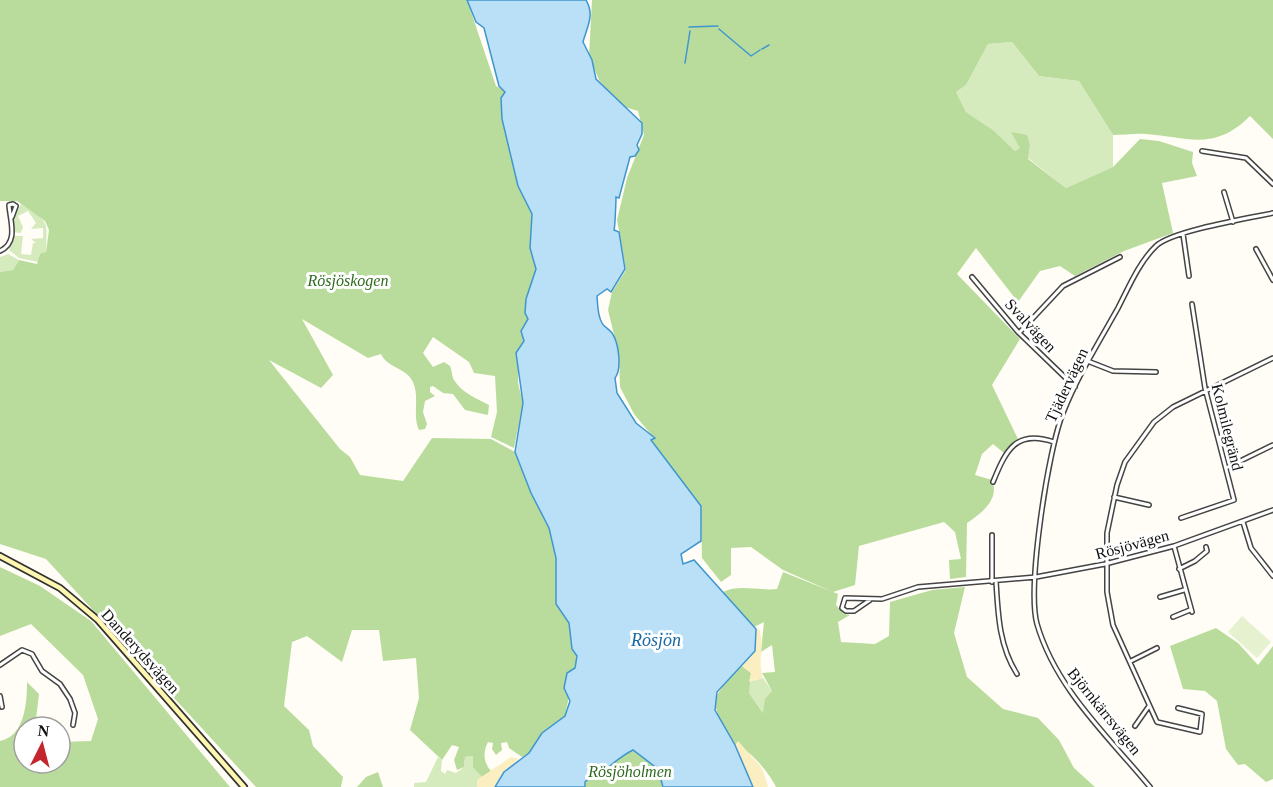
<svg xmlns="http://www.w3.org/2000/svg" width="1273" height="787" viewBox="0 0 1273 787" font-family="'Times New Roman',serif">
	<rect width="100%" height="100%" fill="#fffdf5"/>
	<!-- green -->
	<path fill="#d5ebbd" d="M1012 42 1039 76 1079 81 1113 135V167L1066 188 1028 158 1030 145 1015 151 993 130 966 112 956 92 966 85 988 44Z
		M21 204C50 224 47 218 46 252L40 255 38 262 19 258 9 250 14 236H23L21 254 31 255 33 243H36L31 239 43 238V228L31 229 36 223 28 211 18 216 23 227 21 233 13 232V217Z
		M8 254 19 260 13 270 0 272V257Z
		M763 678 772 691 764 714 749 693V682Z
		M474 756 476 770 482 777 477 780V787H414V783L426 782 438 757 442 760 441 771 445 774 447 770 456 773 464 767 465 757Z"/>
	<!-- forest -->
	<path fill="#b9dc9c" d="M0 0H467L496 86 506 91 501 102 518 186 532 214 530 249 536 269 526 299 528 319 521 331 524 341 518 355V383L523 403 514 448 491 437 497 412 495 376 474 373 469 362 433 337 423 353 433 367 444 362 450 366C452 370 452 377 454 380 462 393 476 398 489 405L488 415 465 410 453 394 443 393 433 386 430 387V392L435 396 425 401 423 412 427 424 425 429 419 430C412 415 420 398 413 382 406 367 388 369 381 354L368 358 302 319 333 375 321 388 269 360 340 449 350 457 360 475 403 481 432 438 491 439 515 452 531 493 549 528 556 558V604L569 623 572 649 577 656 565 716 542 733 529 753 522 757 509 748 507 742 501 743 502 750 496 755 492 749 493 743 488 742C483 752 483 762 491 771L482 777 473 767V756L465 757 464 767 457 770 454 760 459 747 452 745 442 760 410 730 419 698 416 658 383 661 379 630H352L342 662 307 636 292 642 284 706 309 730 313 746 343 777 341 787H256L46 559 0 544V272L13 270 19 260 37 264 40 254 46 252 49 230 45 221 17 201H0Z
		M592 0H1273V139L1250 116C1214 152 1188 137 1146 134 1135 133 1124 135 1113 135L1079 81 1039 76 1012 42 988 44 966 85 956 92 966 112 993 130 1015 151 1020 148 1011 132 1027 135 1030 145 1028 159 1066 188 1113 167 1140 139 1159 141 1193 152 1192 163 1197 176 1162 183 1173 233 1124 251 1075 276 1060 266 1040 271 1018 302 976 248 957 274 1020 339 992 385 1018 439 1004 453 993 444 982 454 975 475 992 480C1000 499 982 513 967 523L966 577 950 579 949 560 961 559 955 532 944 522 859 546 855 585 833 592 783 570 751 547 731 548V575L721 582 702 558 701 506 651 440 654 438 634 414 620 387 619 355 608 310 612 292 626 270 617 220 627 178 644 135 638 111 625 107 616 100 599 80 589 56Z
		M0 567 40 586 91 621 230 787H0V741C25 736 27 702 27 682L39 694 35 727H24V763H60V742L91 741 98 719 83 675 31 624 0 636Z
		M783 572 838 594 836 605 844 614 850 615 838 622 841 642 875 644 889 636 890 602 932 590 965 587 954 633 967 677 1003 709 1038 718 1059 740 1074 768 1095 787H776C770 774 749 748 735 745 710 702 706 702 742 666L751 673 749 693 763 713 765 699 772 691 762 673 775 672 772 645 761 652 764 622 754 627 723 592C739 584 759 591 777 589Z
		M1216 628 1238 643 1258 665 1273 646V779L1266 782 1245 764 1238 765 1226 749 1217 701 1205 691 1183 689 1170 646Z
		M633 750 658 769 663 787H585V783C593 773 597 777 605 770 615 763 622 756 633 750Z
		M378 772 383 787H357L366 777Z"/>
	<!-- sand -->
	<path fill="#fbeec1" d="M756 629H759C765 646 757 661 763 678L749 682 751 673 742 666 755 651Z
		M738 741 762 768 768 787H753L735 745Z
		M511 757 519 759 504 772 495 787H477V780Z"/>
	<!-- pitch -->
	<path fill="#e6f2cf" d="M1242 616 1271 642 1257 658 1228 632Z"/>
	<!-- water -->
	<path fill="#b9e0f7" stroke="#3f96cf" stroke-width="1.5" d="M467 0H586C595 15 587 27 583 42L592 60 596 79 642 123V134L637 145 639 150 635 156 630 157 619 198 616 197C616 200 615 228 614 230L619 232 625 269 611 292 607 289 597 296C598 306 597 314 602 323 604 327 609 329 612 333 619 343 622 369 615 378L617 393 636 423 655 438 651 440 701 506V541L681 554 683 564 694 560 756 629 755 651 717 692 715 710 735 745 753 787H663L658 769 633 750C621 756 615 762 605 770 598 776 592 774 585 782V787H495L504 772 529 753 542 733 565 716 570 701 564 688 567 673 575 668 577 656 572 649 569 623 556 604V558L549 528 531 493 515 452 523 403 516 353 524 341 521 331 528 319 525 313 526 299 536 269 530 248 532 214 518 186 502 119 501 98 505 92 499 86 484 28 476 22Z"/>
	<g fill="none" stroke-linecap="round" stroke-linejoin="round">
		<!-- stream -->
		<path stroke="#3f96cf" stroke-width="1.5" d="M689 27 718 26
			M719 29 751 56 760 50
			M762 49 769 45
			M685 63 690 31"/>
		<defs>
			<path id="street" d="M1202 151 1246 158 1273 184
				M1224 192 1233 222
				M1183 234 1189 276
				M1256 249 1273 280
				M0 251C19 242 10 221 9 205L13 204 16 206 12 217
				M972 277 1018 332 1075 387
				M1019 333 1063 286 1120 257
				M1090 362 1113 371 1156 372
				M1226 468 1273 445
				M993 482C1006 450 1016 429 1054 442
				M1114 497 1149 505
				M1181 518 1234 500 1205 388 1192 304
				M1243 522 1251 548 1273 576
				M1174 546 1192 612
				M1179 569 1195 561 1207 551 1206 547
				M996 581C998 614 999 646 1017 674
				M992 582V535
				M1160 597 1184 590
				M870 600 854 611H846L842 608 845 598 882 599 918 587 1036 577 1105 564 1174 546 1273 510
				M1173 617 1190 610
				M1131 661 1157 648
				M0 665 22 650 32 654 42 671 60 684 70 699 75 713 73 725
				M0 696 2 707
				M1178 708 1202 714 1200 732 1157 722 1113 625 1107 592V533L1117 485 1125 462 1154 422 1173 407 1273 358
				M1135 726 1149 706
				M1150 787C1108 736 1056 689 1037 624 1027 587 1048 450 1063 413 1077 377 1099 342 1118 308 1128 289 1139 262 1156 246 1171 231 1249 218 1273 213"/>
			<path id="secondary" d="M0 556 60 588 98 620 244 787"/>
		</defs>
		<!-- street casing -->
		<use href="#street" stroke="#444" stroke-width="6"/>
		<!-- secondary casing -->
		<use href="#secondary" stroke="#333" stroke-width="8"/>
		<!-- street -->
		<use href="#street" stroke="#fff" stroke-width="3"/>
		<!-- secondary -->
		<use href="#secondary" stroke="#fff6b0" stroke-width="4.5"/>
	</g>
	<g text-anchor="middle" stroke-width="6" stroke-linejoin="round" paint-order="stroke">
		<!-- park labels -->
		<g font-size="16" font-style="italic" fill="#2f6b1f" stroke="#fff">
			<text x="348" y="286">Rösjöskogen</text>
			<text x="630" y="777">Rösjöholmen</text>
		</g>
		<!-- street labels -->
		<g font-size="16" fill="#111" stroke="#fff">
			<text transform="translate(1031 325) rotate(47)" y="6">Svalvägen</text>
			<text transform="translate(1066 385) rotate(-65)" y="6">Tjädervägen</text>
			<text transform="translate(1228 427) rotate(76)" y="6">Kolmilegränd</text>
			<text transform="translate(1132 544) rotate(-15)" y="6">Rösjövägen</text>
			<text transform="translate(141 651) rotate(48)" y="6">Danderydsvägen</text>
			<text transform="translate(1105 711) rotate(51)" y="6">Björnkärrsvägen</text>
		</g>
		<!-- water labels -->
		<g font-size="18" font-style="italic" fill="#1768a6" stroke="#fff">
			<text x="656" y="646">Rösjön</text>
		</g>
	</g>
	<!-- north arrow -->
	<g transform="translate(42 745) rotate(6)"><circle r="28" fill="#ffffff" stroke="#a0a0a0" stroke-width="1.5"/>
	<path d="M0-4.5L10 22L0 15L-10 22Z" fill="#c4262e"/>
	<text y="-9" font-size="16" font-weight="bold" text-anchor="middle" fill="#111111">N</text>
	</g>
</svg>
